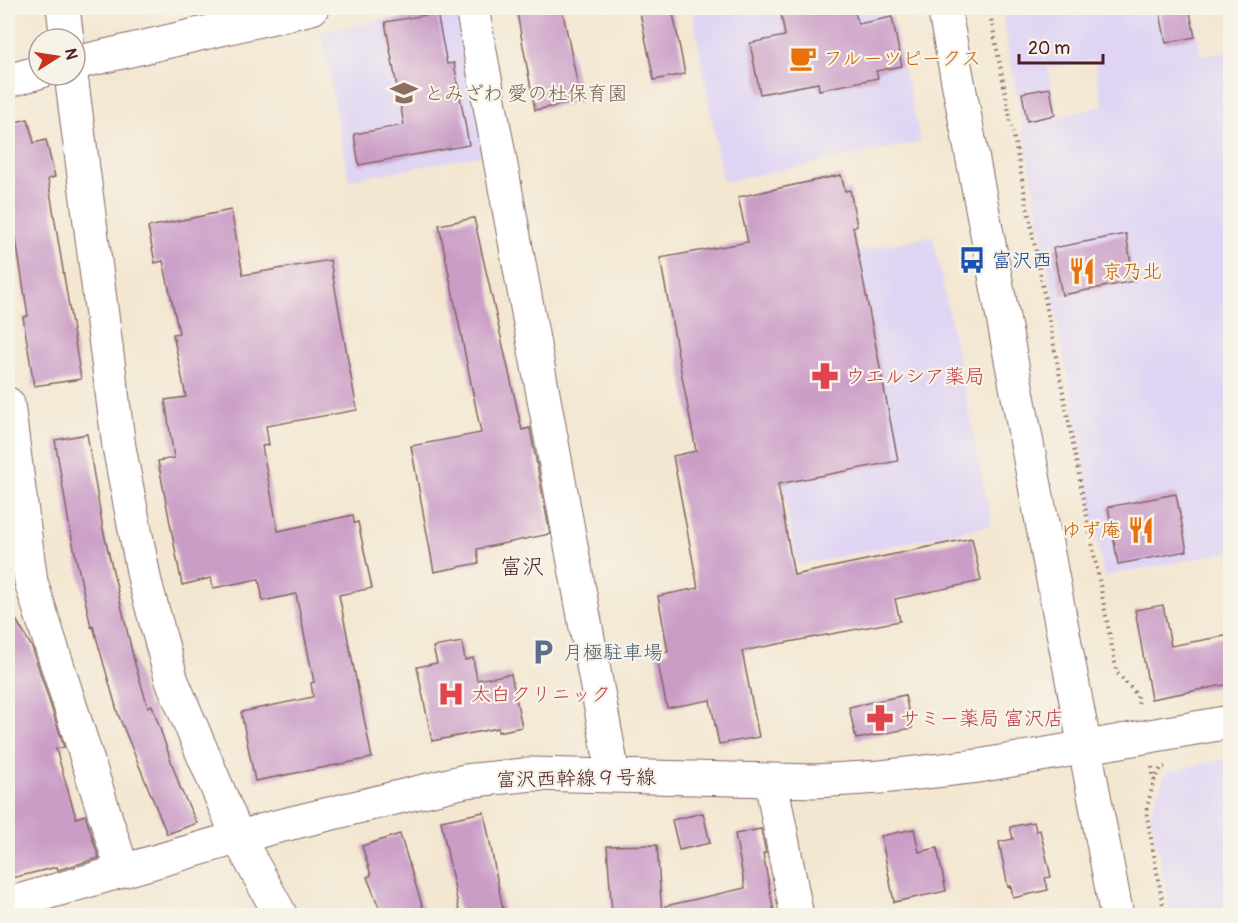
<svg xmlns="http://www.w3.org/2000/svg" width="1238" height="923" viewBox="0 0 1238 923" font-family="Pangolin,'Klee One',sans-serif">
	<rect width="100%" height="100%" fill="#f7f3e8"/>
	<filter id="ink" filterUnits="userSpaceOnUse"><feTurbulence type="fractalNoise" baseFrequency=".0167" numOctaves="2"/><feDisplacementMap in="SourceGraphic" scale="12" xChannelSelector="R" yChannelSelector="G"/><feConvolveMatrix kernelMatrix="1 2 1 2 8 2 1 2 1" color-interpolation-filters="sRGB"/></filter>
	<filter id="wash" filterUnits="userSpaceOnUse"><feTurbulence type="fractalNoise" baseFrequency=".008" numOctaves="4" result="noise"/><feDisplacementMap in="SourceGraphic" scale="24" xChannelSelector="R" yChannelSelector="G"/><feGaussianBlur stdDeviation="1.35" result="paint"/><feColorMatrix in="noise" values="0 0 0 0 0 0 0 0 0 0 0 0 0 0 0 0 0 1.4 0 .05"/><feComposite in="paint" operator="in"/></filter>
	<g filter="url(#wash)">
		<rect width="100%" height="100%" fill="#f3e7d1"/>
		<!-- built -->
		<path fill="#dfd4f4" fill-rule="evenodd" d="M692 8H890L921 142 723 182Z
			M1001 8H1192L1201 56 1230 50V552L1104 576ZM1094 59 1103 106 1058 117 1048 68Z
			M441 9 463 22 488 154 349 180 321 32Z
			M933 236 992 525 797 565 745 274Z
			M1230 758V915H1172L1150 814 1166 772Z"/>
		<g id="blocks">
			<!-- building -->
			<path fill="#ca9dc7" d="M516 8H562L581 101 535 110Z
				M639 8H672L685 74 654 80Z
				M780 8H854L858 24 892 17 902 66 876 71 878 78 819 90 818 83 760 94 750 43 785 36Z
				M1159 8H1189L1195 37 1166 43Z
				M437 13 447 64 454 63 469 145 359 165 354 134 404 125 385 22Z
				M1050 88 1055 115 1027 121 1022 93Z
				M28 119 34 143 46 140 55 177 48 179 81 379 34 386 23 317 28 316 15 233 11 234 8 216V124Z
				M841 175 845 191 850 190 857 226 853 227 898 461 778 484 794 575 972 538 981 581 895 599 900 621 742 651 759 737 719 744 710 700 667 708 656 654 668 652 658 596 698 588 673 456 696 451 660 258 748 242 738 197Z
				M231 210 243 275 330 260 357 410 266 426 269 445 262 446 278 531 353 515 354 523 358 522 372 588 339 595 372 758 255 781 241 712 313 697 311 683 314 682 296 594 263 601 259 579 213 588 211 578 182 585 158 461 174 458 165 400 186 397 173 334 179 333 163 261 155 263 148 227Z
				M474 218 522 430 530 428 550 534 477 549 479 563 434 572 411 446 481 433 439 225Z
				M1126 234 1134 281 1062 295 1053 248Z
				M87 434 103 529 135 664 148 707 152 705 181 790 197 823 167 834 118 714 93 626 91 627 70 530 55 440Z
				M1176 494 1187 551 1118 564 1108 507Z
				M1163 605 1171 646 1230 635V684L1151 699 1135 610Z
				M8 606 32 647 64 747 56 749 76 818 85 815 99 858 58 870 57 867 8 879Z
				M462 642 465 660 473 658 477 680 511 674 522 727 498 732V728L432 741 417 667 437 663 433 647Z
				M905 695 912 728 856 739 849 707Z
				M484 812 504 915H460L441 821Z
				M703 813 710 843 679 850 672 820Z
				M1034 822 1036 831 1040 830 1051 877 1045 878 1048 890 1013 898 1011 886 1008 887 999 842 1013 839 1010 827Z
				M761 829 766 853H763L774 913 761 915H666L665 906 745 888 735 834Z
				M914 829 919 852 937 848 946 891 894 902 881 836Z
				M400 834 425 915H382L367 877 371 875 362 846Z
				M657 845 662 915H612L607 846Z"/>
		</g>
	</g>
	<g filter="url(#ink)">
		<use href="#blocks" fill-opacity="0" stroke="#856565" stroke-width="1.5"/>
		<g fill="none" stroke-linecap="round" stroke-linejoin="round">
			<defs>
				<path id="minor" d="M63 8 67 39
					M472 8 613 774
					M944 8 1117 916
					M75 63 312 8
					M71 75 119 447 145 582 172 681 238 837 281 916
					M8 81 39 72
					M8 404 31 582 122 869
					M771 781 797 916
					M8 904 271 828 465 781 533 774 815 781 881 777 978 766 1230 722"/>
			</defs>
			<!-- minor casing -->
			<use href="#minor" stroke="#856565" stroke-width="35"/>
			<!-- path -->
			<path stroke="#856565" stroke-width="4" stroke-dasharray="1.5 4.5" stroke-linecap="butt" d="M989 8 1117 673 1137 695 1139 706
				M1152 767 1154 781 1146 811 1165 916
				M1154 781 1161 768 1165 767"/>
			<!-- minor -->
			<use href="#minor" stroke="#fff" stroke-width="33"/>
		</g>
	</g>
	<!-- icons -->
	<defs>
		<symbol id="cafe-bare" viewBox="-9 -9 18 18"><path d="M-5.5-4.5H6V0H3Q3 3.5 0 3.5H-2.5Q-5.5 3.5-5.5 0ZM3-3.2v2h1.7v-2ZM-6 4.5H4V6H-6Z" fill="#e8710a" stroke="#f7f3e8" stroke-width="2.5" paint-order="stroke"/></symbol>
		<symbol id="school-bare" viewBox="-9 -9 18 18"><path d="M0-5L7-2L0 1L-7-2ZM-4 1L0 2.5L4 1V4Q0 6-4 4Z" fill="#8d6e63" stroke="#f7f3e8" stroke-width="2.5" paint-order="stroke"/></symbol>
		<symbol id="bus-bare" viewBox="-9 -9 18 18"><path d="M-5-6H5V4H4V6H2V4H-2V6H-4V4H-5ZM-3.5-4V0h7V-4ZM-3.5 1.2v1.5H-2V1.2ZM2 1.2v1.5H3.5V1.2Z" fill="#1a4fb4" stroke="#f7f3e8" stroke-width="2.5" paint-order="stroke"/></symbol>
		<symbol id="restaurant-bare" viewBox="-9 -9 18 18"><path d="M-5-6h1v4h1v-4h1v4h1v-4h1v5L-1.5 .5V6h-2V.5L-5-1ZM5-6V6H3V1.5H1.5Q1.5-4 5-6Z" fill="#e8710a" stroke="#f7f3e8" stroke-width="2.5" paint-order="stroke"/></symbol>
		<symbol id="pharmacy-bare" viewBox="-9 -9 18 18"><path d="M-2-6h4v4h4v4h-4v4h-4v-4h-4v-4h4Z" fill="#e0444e" stroke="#f7f3e8" stroke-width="2.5" paint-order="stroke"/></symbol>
		<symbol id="parking-bare" viewBox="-9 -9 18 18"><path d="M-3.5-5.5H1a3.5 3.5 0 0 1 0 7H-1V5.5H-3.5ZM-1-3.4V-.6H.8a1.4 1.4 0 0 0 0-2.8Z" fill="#5c6f8a" stroke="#f7f3e8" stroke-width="2.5" paint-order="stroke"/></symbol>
		<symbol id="hospital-bare" viewBox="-9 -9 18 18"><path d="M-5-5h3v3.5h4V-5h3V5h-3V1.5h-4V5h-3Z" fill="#e0444e" stroke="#f7f3e8" stroke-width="2.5" paint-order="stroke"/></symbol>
	</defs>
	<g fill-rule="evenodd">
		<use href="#cafe-bare" x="784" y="39" width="38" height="38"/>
		<use href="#school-bare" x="385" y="74" width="38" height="38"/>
		<use href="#bus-bare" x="953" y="241" width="38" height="38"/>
		<use href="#restaurant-bare" x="1063" y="252" width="38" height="38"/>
		<use href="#pharmacy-bare" x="806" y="357" width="38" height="38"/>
		<use href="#restaurant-bare" x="1122" y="511" width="38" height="38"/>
		<use href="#parking-bare" x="524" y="633" width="38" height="38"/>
		<use href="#hospital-bare" x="432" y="675" width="38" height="38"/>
		<use href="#pharmacy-bare" x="861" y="699" width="38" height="38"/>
	</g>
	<g text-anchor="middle" stroke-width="4.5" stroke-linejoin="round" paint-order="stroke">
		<!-- food labels -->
		<g font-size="20" fill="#c56008" stroke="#f7f3e8" text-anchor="start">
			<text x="823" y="65">フルーツピークス</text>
			<text x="1102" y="278">京乃北</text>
			<text x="1121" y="537" text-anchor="end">ゆず庵</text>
		</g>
		<!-- education labels -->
		<g font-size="20" fill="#785e54" stroke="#f7f3e8" text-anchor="start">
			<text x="424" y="100">とみざわ 愛の杜保育園</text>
		</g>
		<!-- transit labels -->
		<g font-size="20" fill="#164399" stroke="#f7f3e8" text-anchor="start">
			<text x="992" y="267">富沢西</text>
		</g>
		<!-- health labels -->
		<g font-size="20" fill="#be3a42" stroke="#f7f3e8" text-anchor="start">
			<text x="845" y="383">ウエルシア薬局</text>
			<text x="471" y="701">太白クリニック</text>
			<text x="900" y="725">サミー薬局 富沢店</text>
		</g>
		<!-- service labels -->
		<g font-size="20" fill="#4e5e75" stroke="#f7f3e8" text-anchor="start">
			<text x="563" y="659">月極駐車場</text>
		</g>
		<!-- street labels -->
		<g font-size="20" fill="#4a1f2b" stroke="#f7f3e8">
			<text transform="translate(576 778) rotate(-1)" y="7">富沢西幹線９号線</text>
		</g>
		<!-- quarter labels -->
		<g font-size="22" fill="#4a1f2b" stroke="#f7f3e8">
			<text x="522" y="574">富沢</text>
		</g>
	</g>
	<!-- margin -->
	<rect width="1238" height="923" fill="none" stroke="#f7f3e8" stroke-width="30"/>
	<!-- north arrow -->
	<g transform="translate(57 57) rotate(78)"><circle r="28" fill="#f7f3e8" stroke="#b29e9c" stroke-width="1.5"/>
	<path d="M0-4.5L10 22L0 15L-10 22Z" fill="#c8321e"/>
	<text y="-9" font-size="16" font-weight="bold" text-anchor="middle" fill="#4a1f2b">N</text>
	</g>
	<!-- scale -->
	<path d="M1019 54v9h84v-9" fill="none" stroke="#4a1f2b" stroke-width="3"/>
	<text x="1028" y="54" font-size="18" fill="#4a1f2b" stroke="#f7f3e8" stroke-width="4.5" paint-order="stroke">20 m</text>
</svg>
